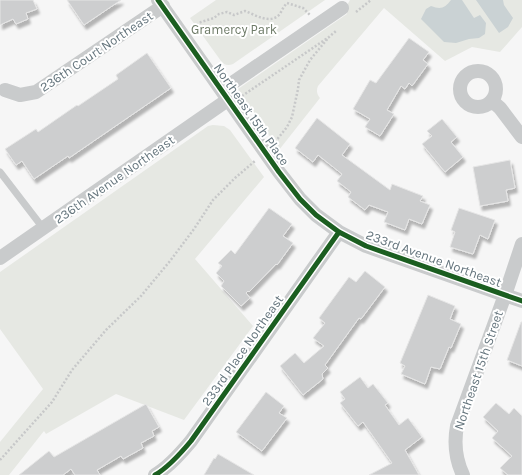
<svg xmlns="http://www.w3.org/2000/svg" width="522" height="475" viewBox="0 0 522 475" font-family="Karla,sans-serif">
	<defs>
		<filter id="shadow"><feDropShadow dx="2.5" dy="4.5" stdDeviation="1" flood-color="#0004"/></filter>
	</defs>
	<rect width="100%" height="100%" fill="#f6f6f6"/>
	<!-- green -->
	<path fill="#e6e8e3" d="M216 0H325L233 64C228 66 224 65 221 61L190 18Z
		M350 0H522V27L500 52 472 47 445 61 384 8 318 86C316 91 317 94 320 98L279 150 238 89 347 14 346 7Z
		M213 125 224 126 230 130 264 177 195 259 253 326 184 420 116 394 46 434 44 431 9 475H0V442L43 389 0 329V272L208 126Z"/>
	<!-- water -->
	<path fill="#cad2d4" d="M451 0H462L474 18 480 15 486 23 485 34 479 38 469 39 456 43 444 42 421 19 426 9 431 6C441 10 445 8 451 0Z
		M476 0H503L504 5 513 18 508 27 499 33Z"/>
	<!-- building -->
	<path fill="#cdcecf" stroke="#e6e6e6" filter="url(#shadow)" d="M0 0H33L37 9 26 13 28 19 16 24 13 19 0 25Z
		M67 0H121L84 25Z
		M409 38 429 52 423 60 428 64 412 86 409 83 405 89 401 86 387 110 394 114 380 136 365 127 370 119 353 109 370 80 376 83Z
		M147 53 171 88 69 158 68 156 34 179 22 161 16 165 5 149 36 129 38 132 77 105 78 106 118 79 116 75Z
		M317 118 350 144 342 155 390 190 392 184 423 196 420 201 430 205 422 224 409 219 405 230 384 222 388 212 369 205 365 210 348 197 351 192 337 181 342 174 318 155 313 162 295 148Z
		M442 119 457 137 451 142 463 157 445 172 422 144 432 136 427 131Z
		M510 160 515 188 506 190 508 201 480 206 473 167Z
		M269 208 292 224 283 236 293 243 277 265 276 264 249 292 248 291 246 293 250 298 241 306 221 286 224 281 216 273 222 266 218 263 231 250 235 254Z
		M459 208 495 220 488 239 480 235 473 254 450 247 455 232 451 230Z
		M365 271 385 287 361 319 359 318 325 365 328 368 322 374 323 379 303 395 280 366 295 353 304 363 324 346 313 338 325 323 319 318 349 277 356 282Z
		M428 295 455 306 450 319 461 324 451 348 449 347 440 369 431 367 425 384 401 374 405 366 400 363Z
		M521 322H522V366L507 360Z
		M360 377 368 388 373 384 388 403 385 405 399 425 408 418 422 437 405 450 419 475H369L392 463 363 422 358 426 340 403 345 399 340 392Z
		M266 392 284 406 279 413 287 418 262 451 236 432Z
		M496 403 509 414 514 408 522 416V475H508L500 468 512 456 492 438 498 431 483 417Z
		M146 404 159 427 152 431 154 436 141 443 143 448 123 459 121 456 97 470 100 475H75L71 469 63 475H19L49 451 54 457Z
		M218 454 254 475H204L214 458 215 459Z"/>
	<g fill="none" stroke-linecap="round" stroke-linejoin="round">
		<!-- path -->
		<path stroke="#c7c8c9" stroke-width="2.5" stroke-dasharray="2 2" stroke-linecap="butt" d="M356 12 371 0
			M193 27 201 22 214 18 219 14 227 12 234 15 245 11C256 15 270 25 280 14 282 10 284 6 287 3L303 8 310 15
			M242 96 329 37 336 31
			M275 142 287 127 292 117 298 89 299 80 310 60 329 37
			M0 460 52 402 72 370 106 330 141 296 170 261 194 229 213 200 235 178 255 161"/>
		<!-- lane -->
		<path stroke="#c9cbcc" stroke-width="7" d="M0 172 43 228"/>
		<!-- street -->
		<path stroke="#c9cbcc" stroke-width="14" d="M158 0 279 172 300 199 316 215 339 232 366 246 522 301
			M460 89a18 18 0 1 1 36 0a18 18 0 1 1-36 0Z
			M5 90 20 95 36 92 163 6
			M222 90 342 8
			M492 101 500 108 522 137
			M0 258 229 99
			M155 475C169 467 181 453 191 441L339 232
			M463 475C456 460 454 442 457 426L505 295 522 244"/>
		<defs>
			<path id="cycleway" d="M158 0 279 172 300 199 316 215 339 232 366 246 522 301
				M155 475C169 467 181 453 191 441L339 232"/>
		</defs>
		<!-- cycleway casing -->
		<use href="#cycleway" stroke="#fff" stroke-width="8"/>
		<!-- cycleway -->
		<use href="#cycleway" stroke="#1b5e20" stroke-width="5"/>
	</g>
	<g text-anchor="middle" stroke-width="4" stroke-linejoin="round" paint-order="stroke">
		<!-- park labels -->
		<g font-size="13" fill="#6d7a67" stroke="#fff">
			<text x="234" y="34">Gramercy Park</text>
		</g>
		<!-- street labels -->
		<g font-size="13" fill="#65757d" stroke="#fff">
			<text transform="translate(96 51) rotate(-34)" y="5">236th Court Northeast</text>
			<text transform="translate(252 114) rotate(55)" y="5">Northeast 15th Place</text>
			<text transform="translate(114 179) rotate(-35)" y="5">236th Avenue Northeast</text>
			<text transform="translate(434 258) rotate(20)" y="5">233rd Avenue Northeast</text>
			<text transform="translate(242 350) rotate(-55)" y="5">233rd Place Northeast</text>
			<text transform="translate(478 370) rotate(-71)" y="5">Northeast 15th Street</text>
		</g>
	</g>
</svg>
